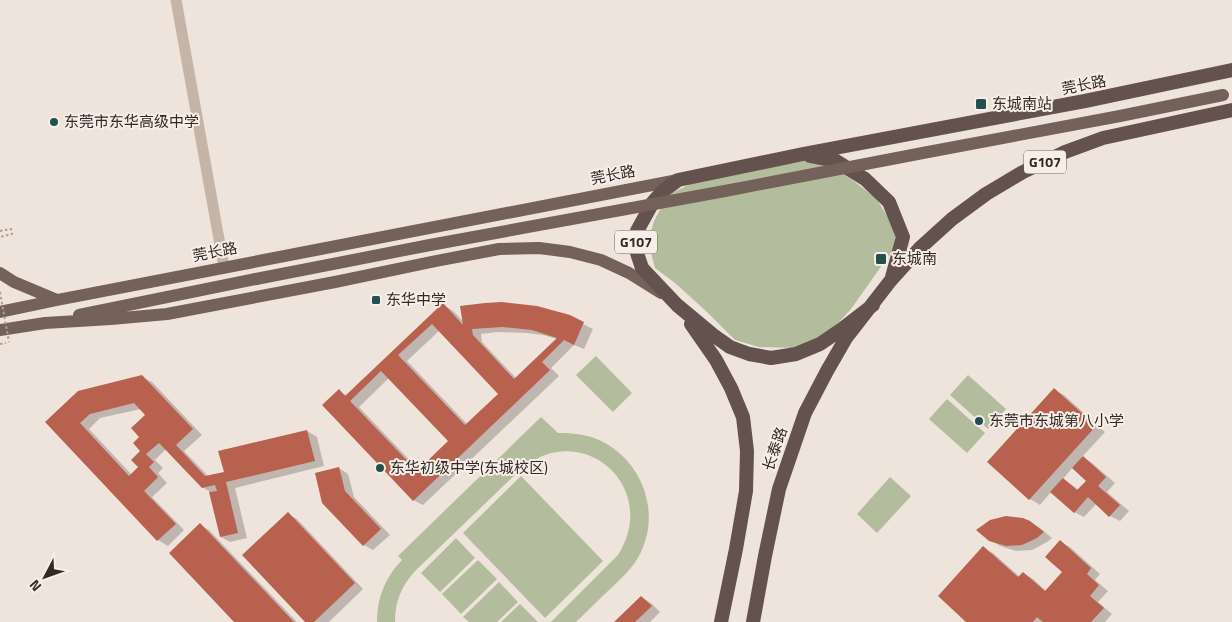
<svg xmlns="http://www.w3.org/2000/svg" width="1232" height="622" viewBox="0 0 1232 622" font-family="'Titillium Web','Noto Sans SC',sans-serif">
	<rect width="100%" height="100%" fill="#efe4db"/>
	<!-- green -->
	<path fill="#b3bc9d" d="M800 160 826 163 851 179 876 198 891 222 897 244 851 309 830 332 796 348 759 347 735 340 707 312 675 283 655 268 648 241 654 221 668 195 692 183Z
		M596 356 632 393 613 412 576 375Z
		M968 375 1006 409 988 429 950 395Z
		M947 399 985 433 967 453 929 419Z
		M541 417 558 433C572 433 586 434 599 440 641 459 661 510 641 552 634 567 621 579 609 590 598 601 587 611 576 622H551L618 555C661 487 582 418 521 469L414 572C401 587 395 602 395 622H377C377 597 385 578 402 560L398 556Z
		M521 476 603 561 545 618 463 533Z
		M890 477 911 496 877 533 857 514Z
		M456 538 475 558 440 592 421 573Z
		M478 560 497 579 461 614 442 594Z
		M499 582 518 602 497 622H469L463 617Z
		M520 604 538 622H501Z"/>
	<!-- shadow -->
	<path fill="#0003" fill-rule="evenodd" d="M443 305 452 310 464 322 569 317 593 329 584 349 574 345 551 368 559 376 423 505 413 500 339 391 348 396ZM440 330 500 394 468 425 407 361ZM497 332 527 333 543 335 557 339 516 378 482 342 481 334ZM389 378 450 441 419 470 359 407Z
		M142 377 152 382 202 435 184 451 209 477 225 473 307 431 317 437 324 466 235 488 247 538 230 542 221 537 210 492 202 487 166 449 155 460 163 468 158 473 167 483 152 497 184 530 168 546 158 540 46 422ZM141 409 147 415 141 437 142 451 140 467 132 475 89 429 100 418Z
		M1054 390 1064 395 1105 432 1082 457 1092 463 1115 483 1107 492 1129 511 1120 521 1110 516 1097 503 1084 517 1074 512 1052 491 1040 505 1030 499 989 462ZM1073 467 1087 480 1079 490 1072 485 1063 479Z
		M339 468 348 474 354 497 390 535 373 550 364 545 323 502Z
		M288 514 297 519 363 589 329 622H307Z
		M1030 522 1040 528 1052 538 1047 542 1032 550 1016 551 1000 546 990 540Z
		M200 525 209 530 297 622H236Z
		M1060 542 1070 547 1100 574 1095 580 1108 591 1098 602 1112 614 1105 622H968L983 548 993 553 1020 577 1023 573 1033 579 1046 591 1063 572Z
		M641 597 651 603 660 612 650 622H615Z"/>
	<!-- building -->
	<path fill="#b8614f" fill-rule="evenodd" d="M502 302 537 306 570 315 584 322 574 345 564 340 542 362 550 370 413 501 322 405 339 389 345 396 443 303 463 325 460 306 485 303ZM432 324 498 394 465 425 398 355ZM502 327 532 330 557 338 514 379 473 335 472 329ZM381 371 448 441 417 471 350 401Z
		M142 375 193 429 176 445 205 476 224 472 218 451 307 430 315 461 226 482 238 533 220 537 209 492 217 491 215 485 202 488 159 443 146 454 154 462 149 467 158 477 144 491 176 524 157 541 45 422 78 391ZM134 403 145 415 131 428 139 437 133 443 140 451 131 460 138 467 129 476 80 423 90 414Z
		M1054 388 1096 426 1029 500 987 462Z
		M1083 456 1106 477 1098 486 1120 505 1109 517 1088 497 1074 513 1050 492 1063 478 1077 490 1086 481 1072 468Z
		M339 467 345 491 381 529 363 546 322 503 315 473Z
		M288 512 355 583 314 622H305L242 555Z
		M1006 516 1023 518 1030 521 1044 532 1037 538 1022 545 1006 546 989 541 976 530 990 520Z
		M200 523 294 622H234L169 553Z
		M1060 540 1091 568 1087 574 1099 585 1090 596 1104 608 1091 622H1043L1037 617 1033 622H966L938 596 983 546 1018 577 1023 572 1045 591 1062 572 1045 557Z
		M641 596 652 606 635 622H614Z"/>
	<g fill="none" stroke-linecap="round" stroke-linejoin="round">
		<!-- path -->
		<path stroke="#b19e93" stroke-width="2" stroke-dasharray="2.5 2.5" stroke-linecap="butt" d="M0 231 11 229 12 234 0 237
			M0 344 6 343"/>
		<!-- minor -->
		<path stroke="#c5b4a8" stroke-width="11" d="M176 0 224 267"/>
		<!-- primary -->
		<path stroke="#73615a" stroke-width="12" d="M0 273 14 282 57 300
			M0 312 57 300 678 180
			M79 315 256 279
			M0 330 45 323 111 319 167 314 335 282 436 261 499 249 539 248 570 252 601 260 629 273 661 293"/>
		<!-- trunk -->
		<path stroke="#63524d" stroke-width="14" d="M810 156 836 161 865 179 889 202 903 237 892 277
			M873 305 842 329 820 344 796 354 771 358 749 354 730 347 713 335 677 305 642 268 636 250 637 231 653 202 663 191 678 180 803 154 1085 101 1232 70
			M691 324 716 360 731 388 743 417 747 451 746 491 736 549 721 622
			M753 622 765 556 779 489 805 413 827 371 846 338 891 280 920 248 952 219 986 194 1023 172 1065 152 1103 138 1232 110"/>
		<!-- path-bridge -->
		<path stroke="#b19e93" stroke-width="2" stroke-dasharray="2.5 2.5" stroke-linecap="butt" d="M0 292 9 342"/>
		<!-- primary-bridge -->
		<path stroke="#73615a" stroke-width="12" d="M256 279 430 245 725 191 928 152 1120 116 1223 95"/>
	</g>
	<!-- markers -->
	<g fill="#225050" stroke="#f7eee7" stroke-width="2">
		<rect x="975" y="98" width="12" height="12" rx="2.5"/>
		<circle cx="54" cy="122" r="5"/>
		<rect x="875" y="253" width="12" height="12" rx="2.5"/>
		<rect x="371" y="295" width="10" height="10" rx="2.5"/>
		<circle cx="979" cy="421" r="5"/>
		<circle cx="380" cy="468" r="5"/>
	</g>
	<g text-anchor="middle" stroke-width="4" stroke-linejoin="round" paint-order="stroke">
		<!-- shield labels -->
		<g fill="#f7eee7" stroke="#6e6561" stroke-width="1">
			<rect x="1024" y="150.5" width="42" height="23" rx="4"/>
			<rect x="615" y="230.5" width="42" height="23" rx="4"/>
		</g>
		<g font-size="14" font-weight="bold" fill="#332a28">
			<text x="1045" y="167">G107</text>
			<text x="636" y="247">G107</text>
		</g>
		<!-- street labels -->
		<g font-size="15" fill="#332a28" stroke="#f7eee7">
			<text transform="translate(1084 85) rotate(-11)" y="5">莞长路</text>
			<text transform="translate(613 175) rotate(-11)" y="5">莞长路</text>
			<text transform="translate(215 252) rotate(-11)" y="5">莞长路</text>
			<text transform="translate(775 449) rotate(-71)" y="5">长泰路</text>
		</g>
		<!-- poi labels -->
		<g font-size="15" fill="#332a28" stroke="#f7eee7" text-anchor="start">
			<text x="992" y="109">东城南站</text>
			<text x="64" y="127">东莞市东华高级中学</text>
			<text x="892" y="264">东城南</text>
			<text x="386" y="305">东华中学</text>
			<text x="989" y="426">东莞市东城第八小学</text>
			<text x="390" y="473">东华初级中学(东城校区)</text>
		</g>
	</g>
	<!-- north arrow -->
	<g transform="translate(45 577) rotate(229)" stroke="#f7eee7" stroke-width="4" paint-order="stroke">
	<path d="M0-4L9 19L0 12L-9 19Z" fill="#332a28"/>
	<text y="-8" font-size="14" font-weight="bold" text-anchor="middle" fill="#332a28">N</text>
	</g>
</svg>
